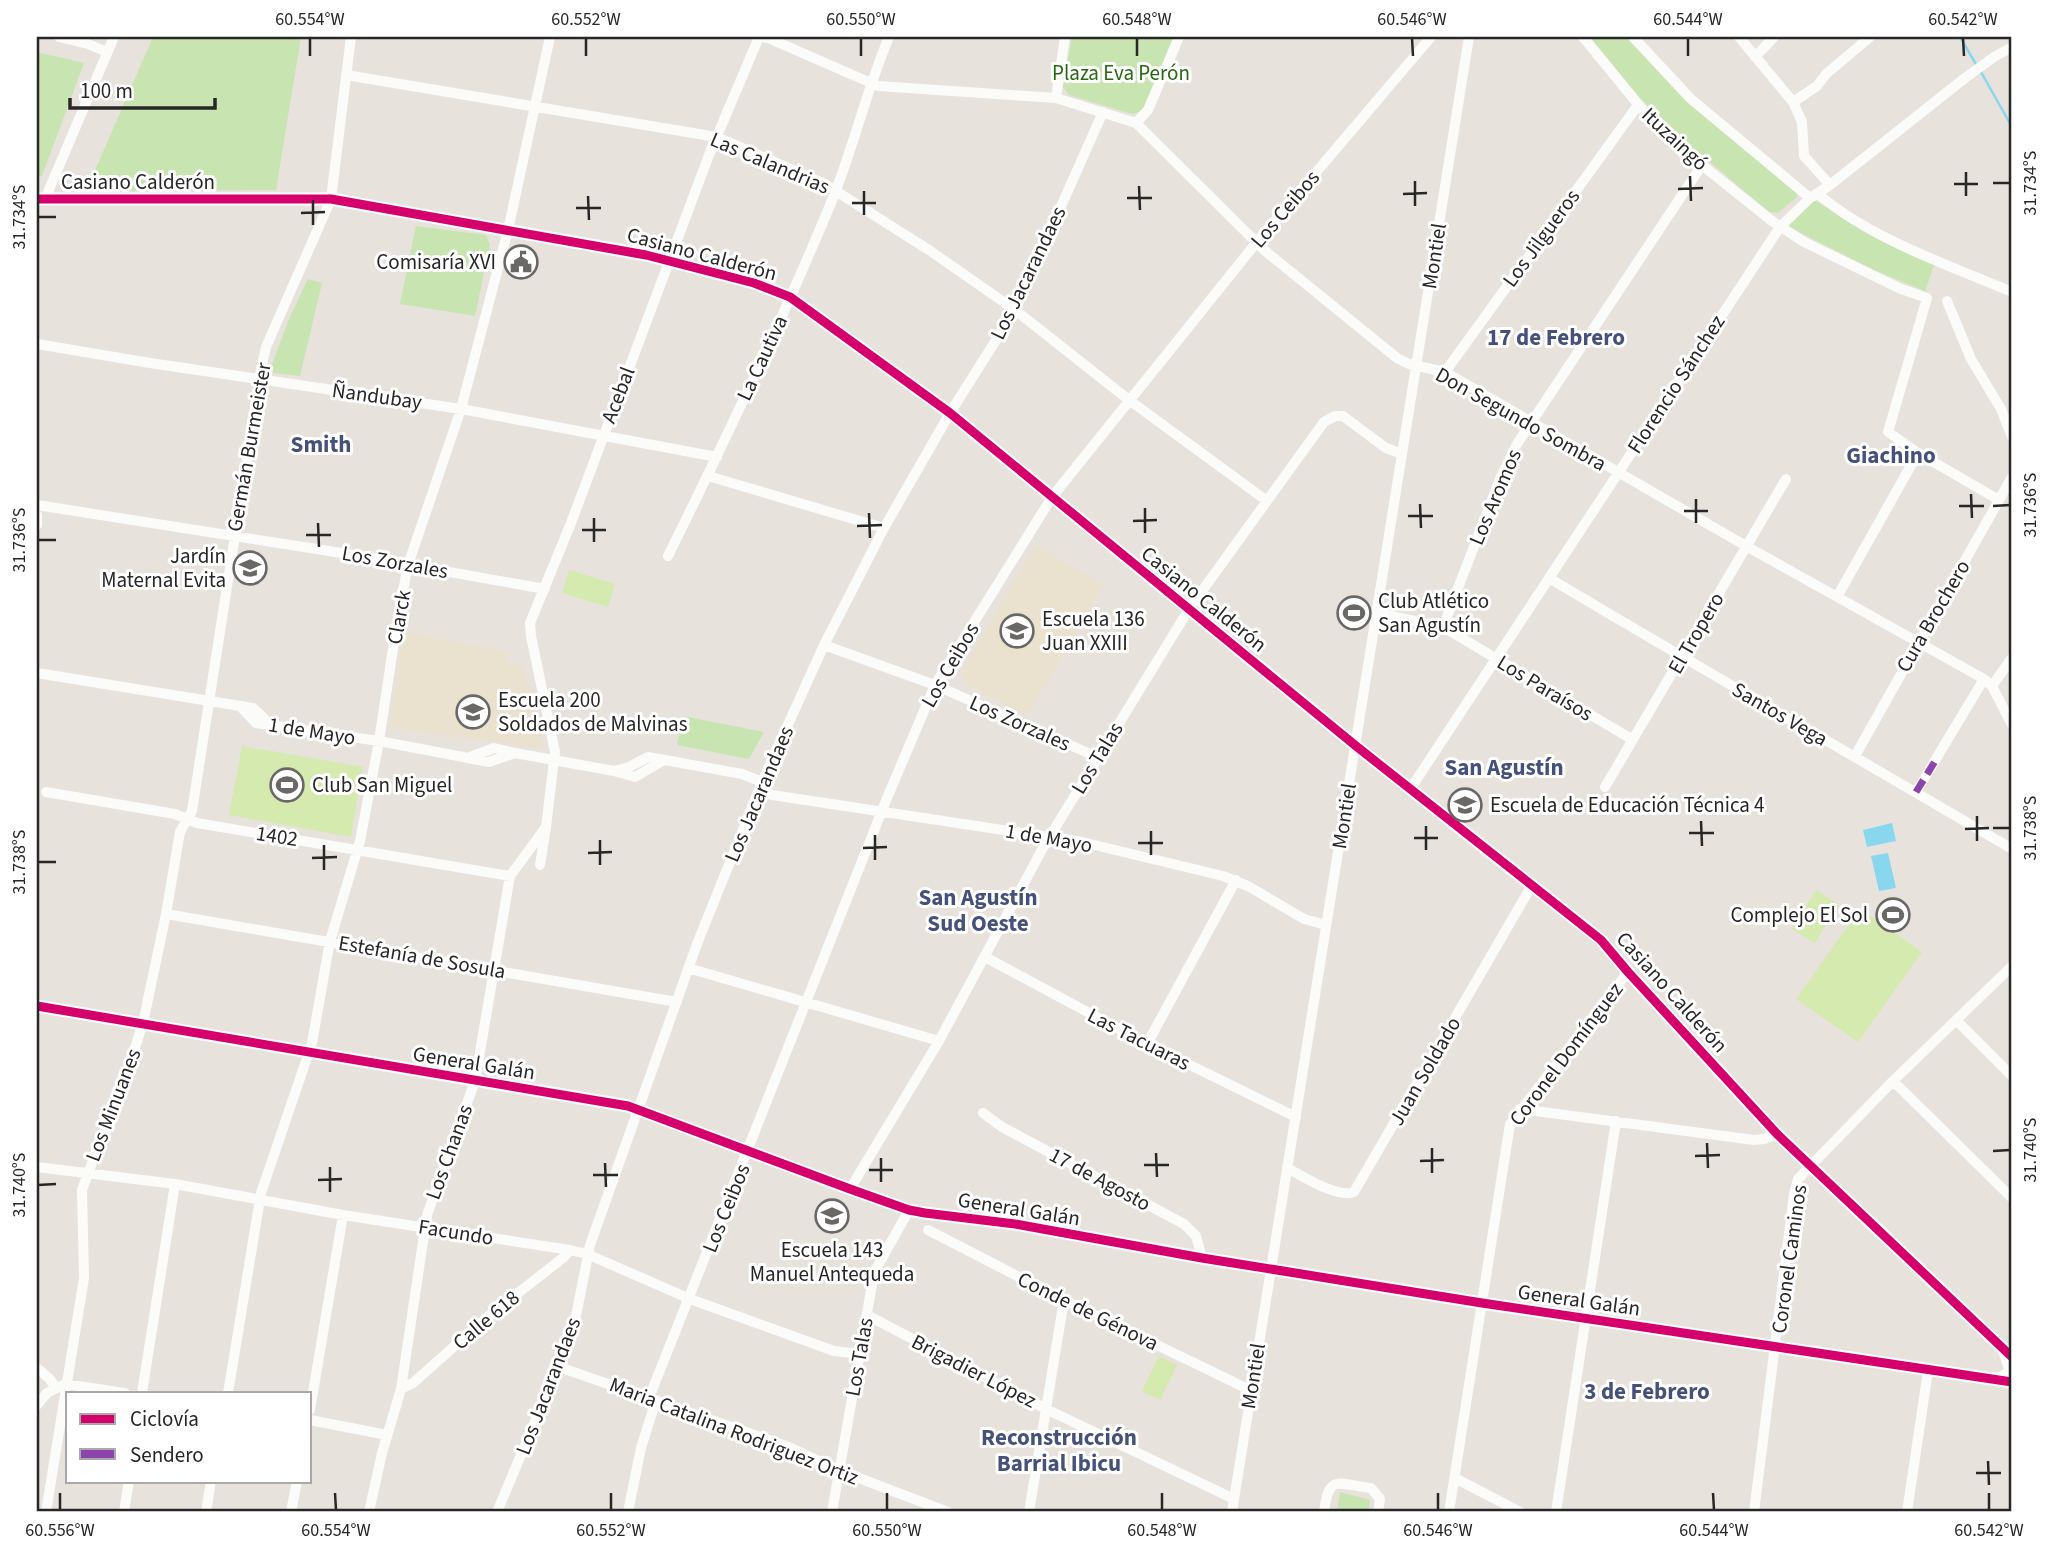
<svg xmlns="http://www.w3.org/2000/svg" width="2049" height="1549" viewBox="0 0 2049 1549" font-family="'Source Sans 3',sans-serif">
	<rect width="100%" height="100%" fill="#e7e2dc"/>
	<!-- education -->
	<path fill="#ebe1cf" d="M1036 545 1104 585 1027 716 966 684 961 672Z
		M403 632 509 652 508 664 523 666 543 748 390 728Z"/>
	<!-- green -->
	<path fill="#c8e5b1" d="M153 37H301L276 190 86 191Z
		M1072 37H1174L1144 110 1132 114 1069 95 1063 87Z
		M1590 37H1628L1695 108 1796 192 1797 197 1778 213 1769 212 1698 152 1639 97Z
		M37 52 84 63 42 176H37Z
		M1814 200 1857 225 1935 263 1925 291 1874 270 1789 227 1788 220Z
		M416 226 486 235 490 245 475 316 400 304Z
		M308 279 322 283 300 376 274 373 271 367 289 319Z
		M683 716 764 732 749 759 677 745Z
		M1340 1492 1370 1500 1368 1512H1337Z"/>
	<!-- pitch -->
	<path fill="#d5eaae" d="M569 570 615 584 608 607 562 593Z
		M242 746 363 767 351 837 229 815Z
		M1816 890 1838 904 1815 943 1792 929Z
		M1860 909 1922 952 1858 1042 1796 999Z
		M1159 1356 1177 1365 1160 1400 1142 1391Z"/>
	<!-- water -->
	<path fill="#88d7ef" d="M1892 823 1896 841 1867 847 1863 830Z
		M1888 853 1896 888 1879 891 1871 856Z"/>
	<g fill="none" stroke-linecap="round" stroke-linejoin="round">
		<!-- stream -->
		<path stroke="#88d7ef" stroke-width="2.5" d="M1960 37 1977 66
			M1981 72 2012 127"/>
		<!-- minor -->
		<path stroke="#fbfbfa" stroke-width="10" d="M59 37 88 44 107 52
			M760 37 768 38 878 86 1056 98 1136 123 1264 250 1397 358 1409 364 1445 372 1746 546 1984 679 1992 686 2012 725
			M1583 37 1647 115 1702 165 1772 221 1804 242 1901 289 1927 298 1888 432 1918 453 1999 500
			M1633 37 1691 99 1810 198
			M1739 37 1793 102 1802 122 1804 156 1830 185
			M1755 57 1774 37
			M346 75 717 137 823 183 929 250 1015 310 1129 400 1267 501
			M1056 98 1065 37
			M1793 102 1817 86 1826 74 1870 37
			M1136 123 1148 110 1179 37
			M1818 194C1873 240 1946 264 2012 292
			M37 199H331L646 255 754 283 790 297 950 413 1356 746 1601 940 1628 972 1777 1134 2012 1357
			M45 199 114 37
			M1947 301 1971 359 2001 409 2012 437
			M37 344 150 363 461 409 717 457
			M1445 372 1638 105
			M708 476 884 528
			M37 505 348 554 545 589
			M37 515V525
			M668 556C726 439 783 319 833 198 854 145 867 89 889 37
			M1549 578C1703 670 1858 758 2012 849
			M1837 597 1918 453
			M1377 613 1443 627 1633 740
			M1443 627 1500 479 1517 444 1702 165
			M824 645 935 685 1097 757
			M37 673 253 708 269 723
			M1992 686 2012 658
			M242 708 256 723 379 741 489 762 515 753 494 748 470 757
			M515 753 614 771 635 777 664 760
			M1855 756 2012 477
			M614 771 629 767 648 757 742 774 762 782
			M1605 787 1786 479
			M1411 788 1780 227 1810 198 1830 185 1965 78 1994 57 2012 47
			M759 791 772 795 1082 842 1223 876 1248 886 1304 919 1326 925
			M46 792 175 814 197 823 510 876
			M1916 792 1984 679
			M540 865 546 827
			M166 914 677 1002
			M985 957 1147 1044 1296 1117
			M688 968 939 1041
			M37 1006 628 1106 850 1189 909 1210 925 1213 1015 1224 1202 1258 1482 1303 2012 1382
			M1956 1020 2012 1076
			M1147 1044 1236 880
			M1893 1081 2012 1198
			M1520 1109 1754 1140 1764 1139 1777 1134
			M983 1113 1002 1127 1184 1224 1196 1236 1202 1258
			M37 1167 175 1184 343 1215 570 1250 587 1254 690 1299 834 1351 860 1354
			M1287 1168C1303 1176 1338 1199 1354 1192L1532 885
			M850 1189 939 1041 1044 846 1189 609 1324 422 1335 416H1343L1386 448 1402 454
			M928 1230 1064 1300 1250 1390
			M867 1315 1046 1409 1234 1499
			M559 1367 789 1447 838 1470 948 1512
			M37 1368 50 1379 55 1387
			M1994 1379 2006 1374 2009 1369 2003 1350
			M401 1389 413 1383 485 1319 564 1257 570 1250
			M142 1393 175 1184
			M228 1393 261 1193 312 1043 330 941 360 841 379 741 397 622 408 565 461 409 508 230 550 37
			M649 1398 887 798 935 685 1052 497 1256 243 1431 37
			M37 1405 47 1393 65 1384 125 1393
			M310 1410 343 1215
			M310 1420 387 1435
			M1455 1478 1520 1512
			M46 1512 84 1278 82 1190 96 1152 110 1124 143 1023 166 914 180 832 192 811 261 369 266 347 331 199 351 37
			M124 1512 129 1481
			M206 1512 211 1481
			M291 1512 297 1481
			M369 1512 382 1453 401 1389 427 1215 475 1081 510 876 546 827 555 752 531 636 530 623 571 523 709 155 759 37
			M497 1512 573 1331 590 1245 697 944 762 782 824 645 884 528 950 413 1015 310 1103 112
			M628 1512 641 1448 656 1400
			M832 1512 873 1279 876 1269 909 1210
			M1029 1512 1064 1300
			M1232 1512 1469 37
			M1324 1512C1329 1473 1338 1484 1371 1488L1380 1499 1378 1512
			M1449 1512 1510 1124 1628 972
			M1556 1512 1616 1121
			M1754 1512 1794 1194 1798 1179 1893 1081 2012 966
			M1907 1512 1928 1371"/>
		<!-- quiet -->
		<path stroke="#8e44ad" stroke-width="7" stroke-dasharray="14 7" stroke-linecap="butt" d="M1916 792 1937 758"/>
		<defs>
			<path id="cycleway" d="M37 199H331L646 255 754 283 790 297 950 413 1356 746 1601 940 1628 972 1777 1134 2012 1357
				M37 1006 628 1106 850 1189 909 1210 925 1213 1015 1224 1202 1258 1482 1303 2012 1382"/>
		</defs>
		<!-- cycleway casing -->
		<use href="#cycleway" stroke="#fff" stroke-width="13"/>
		<!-- cycleway -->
		<use href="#cycleway" stroke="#d6006c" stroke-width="9"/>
	</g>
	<!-- ticks -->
	<path fill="none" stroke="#272727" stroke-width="2.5" d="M310 38V56M586 38V56M861 38V56M1137 38V56M1412 38 1413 56M1688 38V56M1963 38 1964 56M1966 172V196M1690 176 1691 201M1415 181V206M1993 183H2010M1954 184H1978M1139 186 1140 210M1678 189 1703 188M864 191V215M1403 194 1427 193M588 196 589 220M1127 198H1152M313 200V225M852 203H876M576 208H601M301 213 325 212M38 217H56M1971 494 1972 518M1696 499V523M1420 504 1421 528M1959 506H1984M1993 506 2010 505M1145 508V533M1684 511H1708M869 513 870 538M1408 516H1433M594 518V542M1133 521 1157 520M318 523 319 547M857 526 882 525M582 530H606M306 535H331M38 540H56M1977 816V841M1701 821 1702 846M1426 826V850M1993 828H2010M1965 829 1989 828M1151 831V855M1689 833H1714M875 835V860M1414 838H1438M600 840V865M1138 843H1163M324 845V870M863 848 887 847M588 853 612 852M312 858 337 857M38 862H56M1707 1143 1708 1168M1432 1148V1173M1993 1151 2010 1150M1156 1153 1157 1177M1695 1156 1720 1155M881 1158V1182M1420 1161 1444 1160M605 1163 606 1187M1144 1165H1169M330 1167V1192M869 1170H893M593 1175H618M318 1180 342 1179M38 1185 56 1184M1988 1461 1989 1485M1976 1473H2001M60 1493V1510M335 1493 336 1510M611 1493V1510M887 1493V1510M1162 1493V1510M1438 1493V1510M1713 1493 1714 1510M1989 1493V1510"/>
	<!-- icons -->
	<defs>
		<symbol id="civic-ring" viewBox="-11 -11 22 22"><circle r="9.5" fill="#fff" stroke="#6a6866" stroke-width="1.5"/><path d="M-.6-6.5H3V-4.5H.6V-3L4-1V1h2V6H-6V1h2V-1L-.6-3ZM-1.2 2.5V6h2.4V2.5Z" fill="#6a6866"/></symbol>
		<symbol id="school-ring" viewBox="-11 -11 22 22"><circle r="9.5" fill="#fff" stroke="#6a6866" stroke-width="1.5"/><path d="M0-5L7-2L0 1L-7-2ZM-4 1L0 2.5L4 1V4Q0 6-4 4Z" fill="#6a6866"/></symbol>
		<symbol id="stadium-ring" viewBox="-11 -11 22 22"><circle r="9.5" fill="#fff" stroke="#6a6866" stroke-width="1.5"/><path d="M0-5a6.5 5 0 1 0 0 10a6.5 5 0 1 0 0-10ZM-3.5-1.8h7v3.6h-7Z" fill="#6a6866"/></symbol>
	</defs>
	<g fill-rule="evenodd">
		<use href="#civic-ring" x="502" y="243" width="38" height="38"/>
		<use href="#school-ring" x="231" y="549" width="38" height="38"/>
		<use href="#stadium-ring" x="1335" y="594" width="38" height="38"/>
		<use href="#school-ring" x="998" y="612" width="38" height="38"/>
		<use href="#school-ring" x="454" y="693" width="38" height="38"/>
		<use href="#stadium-ring" x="268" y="766" width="38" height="38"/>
		<use href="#school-ring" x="1446" y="786" width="38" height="38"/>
		<use href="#stadium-ring" x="1874" y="896" width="38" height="38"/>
		<use href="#school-ring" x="813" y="1197" width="38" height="38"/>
	</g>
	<g text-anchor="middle" stroke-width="6" stroke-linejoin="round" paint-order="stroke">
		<!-- park labels -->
		<g font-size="21" fill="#276813" stroke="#fff">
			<text x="1121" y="80">Plaza Eva Perón</text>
		</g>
		<!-- street labels -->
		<g font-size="21" fill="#272727" stroke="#fff">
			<text transform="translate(1675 139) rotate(43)" y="7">Ituzaingó</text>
			<text transform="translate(770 163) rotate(23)" y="7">Las Calandrias</text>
			<text x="138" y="189">Casiano Calderón</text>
			<text transform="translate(1285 209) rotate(-50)" y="7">Los Ceibos</text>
			<text transform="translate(1541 238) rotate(-54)" y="7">Los Jilgueros</text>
			<text transform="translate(702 254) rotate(15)" y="7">Casiano Calderón</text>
			<text transform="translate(1434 256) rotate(-81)" y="7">Montiel</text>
			<text transform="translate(1028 273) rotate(-64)" y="7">Los Jacarandaes</text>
			<text transform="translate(762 358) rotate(-65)" y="7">La Cautiva</text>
			<text transform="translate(1676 384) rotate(-57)" y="7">Florencio Sánchez</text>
			<text transform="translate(618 395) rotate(-69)" y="7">Acebal</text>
			<text transform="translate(377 396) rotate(8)" y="7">Ñandubay</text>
			<text transform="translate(1521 419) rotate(29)" y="7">Don Segundo Sombra</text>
			<text transform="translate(249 447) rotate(-80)" y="7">Germán Burmeister</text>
			<text transform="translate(1495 497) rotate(-67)" y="7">Los Aromos</text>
			<text transform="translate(395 562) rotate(10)" y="7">Los Zorzales</text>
			<text transform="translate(1204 599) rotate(39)" y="7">Casiano Calderón</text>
			<text transform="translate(1933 616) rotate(-60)" y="7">Cura Brochero</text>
			<text transform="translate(399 617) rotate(-80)" y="7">Clarck</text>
			<text transform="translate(1696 633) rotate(-60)" y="7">El Tropero</text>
			<text transform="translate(950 665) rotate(-60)" y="7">Los Ceibos</text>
			<text transform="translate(1545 688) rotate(31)" y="7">Los Paraísos</text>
			<text transform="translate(1780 714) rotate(30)" y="7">Santos Vega</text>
			<text transform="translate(1020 723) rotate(24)" y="7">Los Zorzales</text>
			<text transform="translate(312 731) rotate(9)" y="7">1 de Mayo</text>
			<text transform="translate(1097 758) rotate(-59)" y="7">Los Talas</text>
			<text transform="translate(759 794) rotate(-67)" y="7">Los Jacarandaes</text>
			<text transform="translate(1344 816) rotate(-81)" y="7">Montiel</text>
			<text transform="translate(277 836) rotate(9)" y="7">1402</text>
			<text transform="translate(1049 838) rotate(10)" y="7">1 de Mayo</text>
			<text transform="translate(422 957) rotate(10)" y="7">Estefanía de Sosula</text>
			<text transform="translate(1672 992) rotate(48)" y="7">Casiano Calderón</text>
			<text transform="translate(1139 1039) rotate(27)" y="7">Las Tacuaras</text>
			<text transform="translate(1566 1054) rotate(-53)" y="7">Coronel Domínguez</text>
			<text transform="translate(474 1063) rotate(9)" y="7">General Galán</text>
			<text transform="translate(1425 1071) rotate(-60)" y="7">Juan Soldado</text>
			<text transform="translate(113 1105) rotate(-69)" y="7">Los Minuanes</text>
			<text transform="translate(449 1152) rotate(-70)" y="7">Los Chanas</text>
			<text transform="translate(1100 1179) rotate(28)" y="7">17 de Agosto</text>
			<text transform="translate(726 1208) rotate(-68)" y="7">Los Ceibos</text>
			<text transform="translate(1019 1209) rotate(9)" y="7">General Galán</text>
			<text transform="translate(456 1232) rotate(9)" y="7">Facundo</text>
			<text transform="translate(1789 1259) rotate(-82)" y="7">Coronel Caminos</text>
			<text transform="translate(1579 1300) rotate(8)" y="7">General Galán</text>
			<text transform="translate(1088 1311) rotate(26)" y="7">Conde de Génova</text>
			<text transform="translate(486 1320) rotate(-40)" y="7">Calle 618</text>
			<text transform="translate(859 1357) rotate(-80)" y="7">Los Talas</text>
			<text transform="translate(974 1371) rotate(27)" y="7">Brigadier López</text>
			<text transform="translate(1253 1376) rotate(-81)" y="7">Montiel</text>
			<text transform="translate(548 1386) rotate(-69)" y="7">Los Jacarandaes</text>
			<text transform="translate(734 1431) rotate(21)" y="7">Maria Catalina Rodriguez Ortiz</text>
		</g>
		<!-- poi labels -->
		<g font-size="21" fill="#272727" stroke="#fff" text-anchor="start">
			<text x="496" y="269" text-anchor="end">Comisaría XVI</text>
			<text x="226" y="563" text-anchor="end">Jardín<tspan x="226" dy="24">Maternal Evita</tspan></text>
			<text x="1378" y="608">Club Atlético<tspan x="1378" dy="24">San Agustín</tspan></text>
			<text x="1042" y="626">Escuela 136<tspan x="1042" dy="24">Juan XXIII</tspan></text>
			<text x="498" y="707">Escuela 200<tspan x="498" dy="24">Soldados de Malvinas</tspan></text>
			<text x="312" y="792">Club San Miguel</text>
			<text x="1490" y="812">Escuela de Educación Técnica 4</text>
			<text x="1868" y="922" text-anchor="end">Complejo El Sol</text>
			<text x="832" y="1257" text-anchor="middle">Escuela 143<tspan x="832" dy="24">Manuel Antequeda</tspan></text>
		</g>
		<!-- neighbourhood labels -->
		<g font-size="23" font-weight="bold" fill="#45507b" stroke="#fff">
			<text x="1556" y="345">17 de Febrero</text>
			<text x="321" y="452">Smith</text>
			<text x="1891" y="463">Giachino</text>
			<text x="1504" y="775">San Agustín</text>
			<text x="978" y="905">San Agustín<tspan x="978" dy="26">Sud Oeste</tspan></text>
			<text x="1647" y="1399">3 de Febrero</text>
			<text x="1059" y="1445">Reconstrucción<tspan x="1059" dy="26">Barrial Ibicu</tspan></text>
		</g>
	</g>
	<!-- border -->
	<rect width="2049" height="1549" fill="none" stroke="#ffffff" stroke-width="77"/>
	<!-- legend -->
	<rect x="66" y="1392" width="245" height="91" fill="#ffffff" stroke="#a9a9a9" stroke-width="2"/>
	<rect x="80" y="1414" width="35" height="10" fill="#d6006c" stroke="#a9a9a9" stroke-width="2"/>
	<text x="130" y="1426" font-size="21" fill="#272727">Ciclovía</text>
	<rect x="80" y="1449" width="35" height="10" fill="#8e44ad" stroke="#a9a9a9" stroke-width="2"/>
	<text x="130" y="1462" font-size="21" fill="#272727">Sendero</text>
	<!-- scale -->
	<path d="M70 98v10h145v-10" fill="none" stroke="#272727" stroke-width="3.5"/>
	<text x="80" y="98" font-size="21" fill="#272727" stroke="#ffffff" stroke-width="5" paint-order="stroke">100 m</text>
	<rect x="38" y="38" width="1972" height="1472" fill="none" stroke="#272727" stroke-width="2.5"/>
	<g font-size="18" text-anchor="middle" fill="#272727">
		<text x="310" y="25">60.554°W</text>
		<text x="586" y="25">60.552°W</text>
		<text x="861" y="25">60.550°W</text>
		<text x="1137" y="25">60.548°W</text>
		<text x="1412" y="25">60.546°W</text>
		<text x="1688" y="25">60.544°W</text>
		<text x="1963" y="25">60.542°W</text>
		<text transform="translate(2030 183) rotate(-90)" y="6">31.734°S</text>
		<text transform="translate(19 217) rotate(-90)" y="6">31.734°S</text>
		<text transform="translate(2030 505) rotate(-90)" y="6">31.736°S</text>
		<text transform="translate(19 540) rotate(-90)" y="6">31.736°S</text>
		<text transform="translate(2030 828) rotate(-90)" y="6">31.738°S</text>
		<text transform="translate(19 862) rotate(-90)" y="6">31.738°S</text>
		<text transform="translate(2030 1150) rotate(-90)" y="6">31.740°S</text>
		<text transform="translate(19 1185) rotate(-90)" y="6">31.740°S</text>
		<text x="60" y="1536">60.556°W</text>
		<text x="336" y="1536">60.554°W</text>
		<text x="611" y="1536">60.552°W</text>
		<text x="887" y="1536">60.550°W</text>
		<text x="1162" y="1536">60.548°W</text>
		<text x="1438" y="1536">60.546°W</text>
		<text x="1714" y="1536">60.544°W</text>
		<text x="1989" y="1536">60.542°W</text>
	</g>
</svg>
